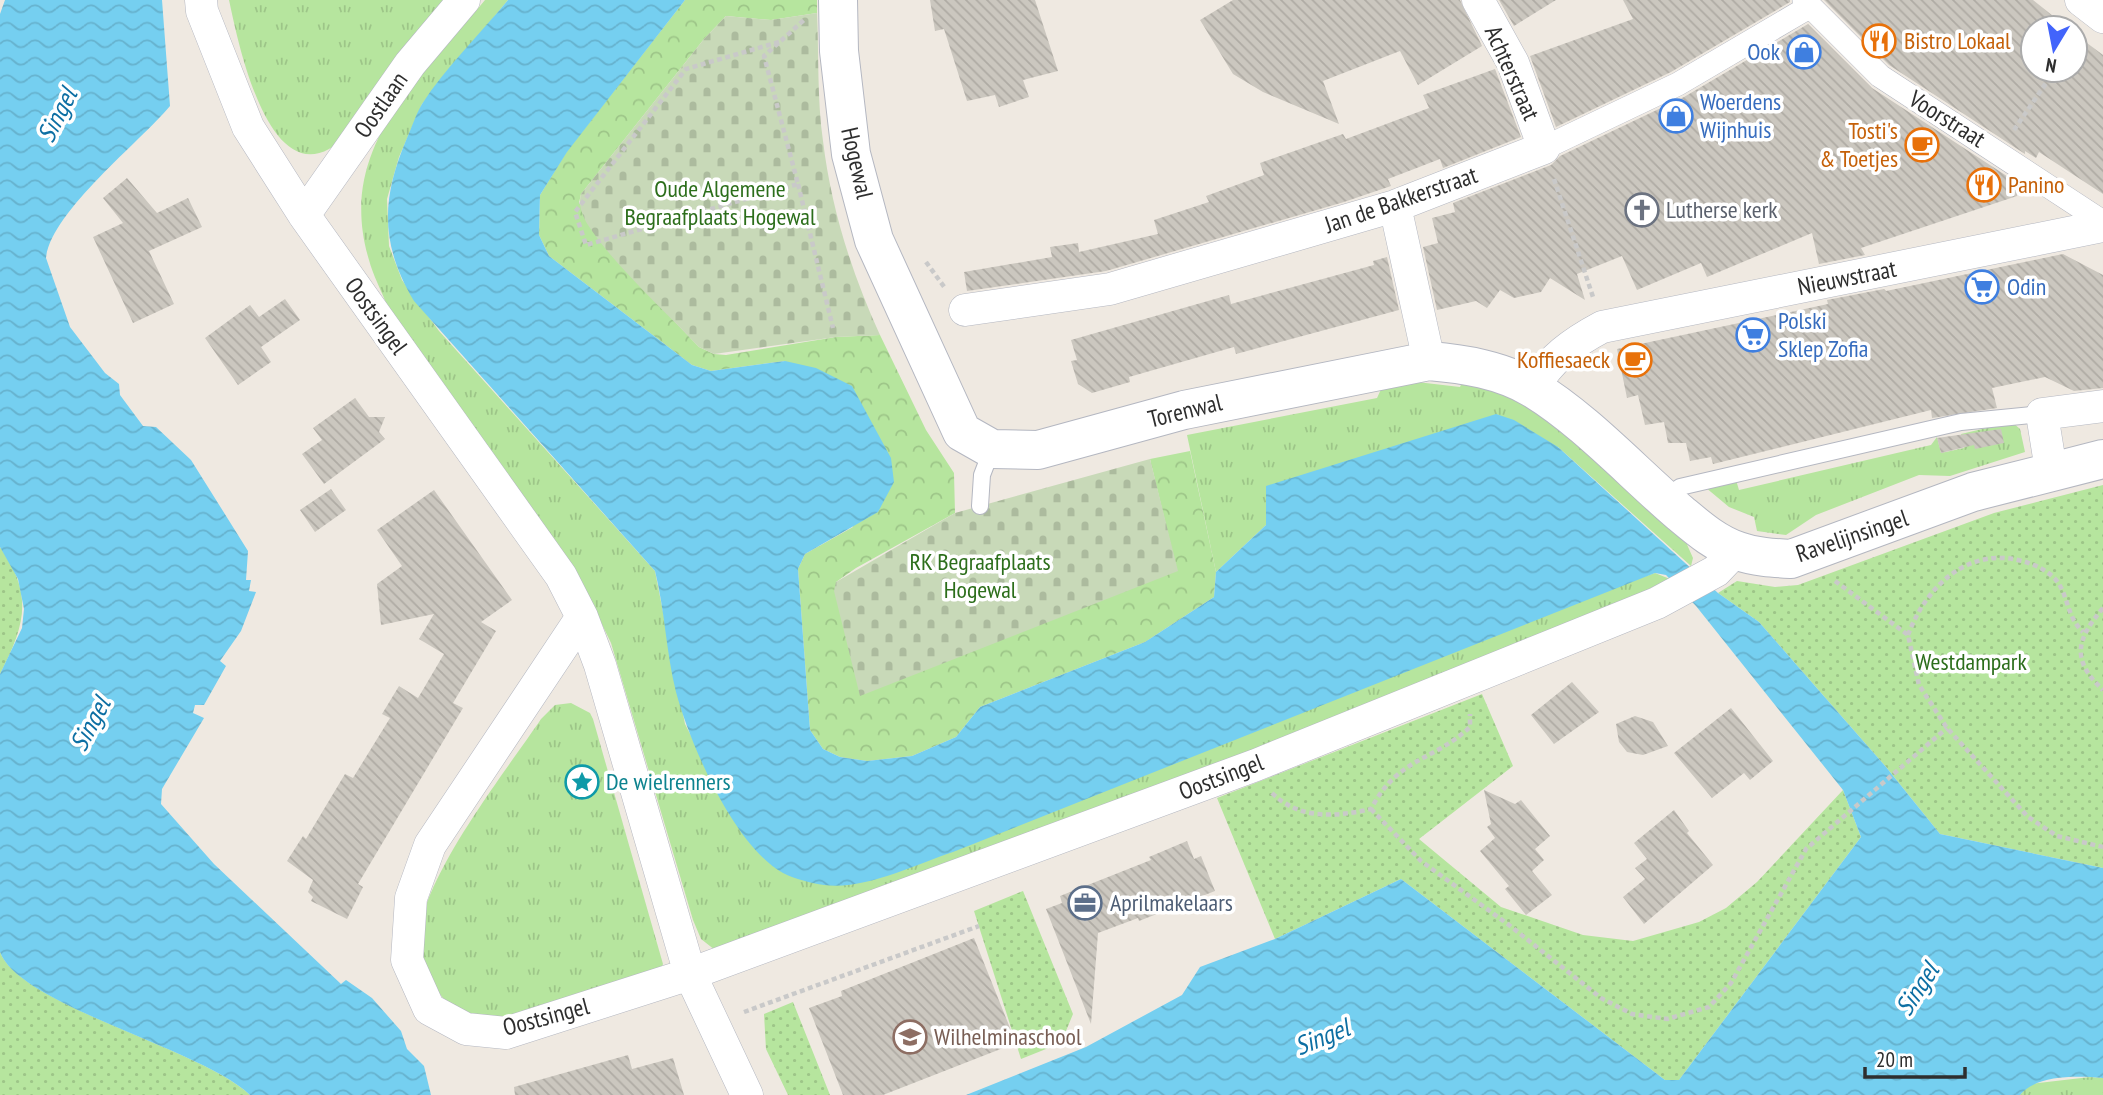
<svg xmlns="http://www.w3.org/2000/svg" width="2103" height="1095" viewBox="0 0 2103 1095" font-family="'PT Sans Narrow',sans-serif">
	<defs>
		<pattern id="grass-tufts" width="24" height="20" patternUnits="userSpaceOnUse" patternTransform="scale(1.75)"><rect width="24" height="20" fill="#b6e59e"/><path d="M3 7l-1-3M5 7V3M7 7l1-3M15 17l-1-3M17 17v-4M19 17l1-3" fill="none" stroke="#9dc588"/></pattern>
		<pattern id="forest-crowns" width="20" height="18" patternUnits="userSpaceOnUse" patternTransform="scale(1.75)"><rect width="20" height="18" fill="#b6e59e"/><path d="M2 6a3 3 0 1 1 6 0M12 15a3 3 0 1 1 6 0" fill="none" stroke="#9dc588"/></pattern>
		<pattern id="cemetery-stones" width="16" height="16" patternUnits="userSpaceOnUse" patternTransform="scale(1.75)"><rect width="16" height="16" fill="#c8d9b8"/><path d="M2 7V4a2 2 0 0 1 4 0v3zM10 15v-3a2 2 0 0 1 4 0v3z" fill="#acbb9e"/></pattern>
		<pattern id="park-dots" width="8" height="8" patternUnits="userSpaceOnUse" patternTransform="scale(1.75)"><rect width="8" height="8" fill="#b6e59e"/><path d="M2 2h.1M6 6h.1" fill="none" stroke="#9dc588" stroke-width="1.8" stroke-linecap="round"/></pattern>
		<pattern id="water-waves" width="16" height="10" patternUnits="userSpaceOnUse" patternTransform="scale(1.75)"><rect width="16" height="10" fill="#75cff0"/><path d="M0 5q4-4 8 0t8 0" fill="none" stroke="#66b2ce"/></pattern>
		<pattern id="building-back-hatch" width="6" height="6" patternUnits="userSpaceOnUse" patternTransform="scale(1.75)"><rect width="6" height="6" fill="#cbc7bf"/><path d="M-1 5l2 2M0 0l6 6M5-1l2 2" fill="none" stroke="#afaba4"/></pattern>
	</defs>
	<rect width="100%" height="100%" fill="#efe9e1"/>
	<!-- grass -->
	<path fill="url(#grass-tufts)" d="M229 0H451L348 130C342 136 336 145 329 149 266 184 237 37 229 0Z
		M485 0H508L422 104 399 157 387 199 389 246 402 280 439 331 655 571 685 724 734 820 757 850 782 872 1655 573 1670 579 1559 631 1343 722 715 950 701 939 693 920 611 643 581 581 387 305C381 290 373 275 369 260 335 148 420 78 485 0Z
		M1463 380 1514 398 1567 435 1685 540 1693 558 1691 566 1558 447 1266 525 1216 572 1187 435 1377 398 1383 385 1417 382 1460 387Z
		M2012 422 2020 429 2025 452 1950 476 1919 475 1816 515 1786 535 1757 531 1754 517 1729 507 1705 487 1736 480 1739 490 1931 445 1937 437 1941 453 1964 448 1961 434Z
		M571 703 590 713 593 719 663 964 657 978C615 989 507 1025 469 1016 453 1012 443 999 434 986 426 974 420 961 419 946 414 886 507 770 541 719L555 705Z
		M2090 1077 2103 1078V1095H2020L2029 1084Z"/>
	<!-- forest -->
	<path fill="url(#forest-crowns)" d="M685 0H817V13L771 20 726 16 704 39 581 194 579 203 675 322 699 347 714 354 726 355 836 337 880 335 926 430 954 473 955 513 856 568 836 582 1177 571 1150 459 1190 451 1216 572 1214 597 1145 642 980 707 956 737 912 756 867 761 840 757 823 749 810 730 798 569 805 554 853 527 785 361 711 371 692 365 549 256 539 235 540 195 567 151Z"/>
	<!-- cemetery -->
	<path fill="url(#cemetery-stones)" d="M817 13C819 55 817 99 823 141 831 208 852 274 880 335L836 337 714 354 699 347C665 311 613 264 588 225 582 215 578 204 581 194L704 39 726 16 771 20Z
		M1150 459 1178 571 860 696 834 591 836 582 955 513Z"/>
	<!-- park -->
	<path fill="url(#park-dots)" d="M2103 485V868L1940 834 1886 767 1759 622 1718 593 1737 581 1775 587 1798 585 1994 513Z
		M0 547C34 595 25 625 0 674Z
		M1482 694 1513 766 1419 839 1501 907 1583 935 1633 941 1699 922 1726 908 1757 882 1843 790 1861 837 1679 1080H1665L1401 879 1275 939 1217 798Z
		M1023 891 1073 1014 1061 1043 1021 1059 974 911Z
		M0 952C21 1006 203 1049 250 1095H0Z
		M793 1002 830 1095H788L766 1049 764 1014Z"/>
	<!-- water -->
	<path fill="url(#water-waves)" d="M5 0H162L170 106C139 143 51 212 46 258L70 327 105 373 119 384 120 395 143 426 156 427 191 460 248 551 246 580H251L249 591 256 592 241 631 220 661 226 666 204 705H195L193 713 204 718 162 789 161 804 214 864 341 984 346 980 372 998 401 1031 407 1049 424 1066 431 1095H250C203 1049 20 1006 0 952V674L22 628 24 609 18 579 0 547V14Z
		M508 0H685L567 152 540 195 539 235 549 256 692 365 711 371 785 361 816 368 852 386 891 458 894 482 878 512 805 554 798 569 810 730 823 749 840 757 867 761 912 756 956 737 980 707 1145 642 1214 597 1216 572 1266 525V486L1496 414 1514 420 1558 447 1718 593 1759 622 1886 767 1940 834 2103 868V1078C2077 1076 2038 1074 2020 1095H966L1086 1047 1182 995 1200 967 1275 939 1401 879 1665 1080H1679L1861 837 1843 790 1696 606 1666 575 1655 573 953 852C914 865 866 890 824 885 811 883 795 879 783 873 734 846 690 744 676 692 666 652 665 611 655 571L414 301C380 244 381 199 407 138 412 127 416 114 422 104 445 68 481 33 508 0Z"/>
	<!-- building -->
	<path fill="url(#building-back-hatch)" d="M930 0H1035L1058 71 1023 80 1029 97 999 107 995 95 967 101 944 29 935 31Z
		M1233 0H1460L1482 46 1418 85 1400 51 1323 81 1339 124 1263 92 1233 74 1200 20Z
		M1499 0H1556L1514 26Z
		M1623 0H1790V2L1671 72 1556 127 1530 56 1633 19Z
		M1824 0H2033L2068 28H2033V70H2075V34L2103 55V194L2039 152 2036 158 2025 151V154L1889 65Z
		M1808 24 1872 88 2019 184 2017 196 1861 248 1865 255 1819 264 1812 233 1707 277 1701 263 1637 290 1622 256 1577 274 1585 300 1550 278 1541 292 1514 298 1500 290 1487 308 1476 301 1437 310 1423 247 1438 243 1432 218 1455 212 1453 203 1551 165 1560 156 1684 97Z
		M1495 69 1521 137 1443 168 1440 159 1388 179 1391 186 1344 202 1106 271 967 291 964 272 1052 257 1050 247 1078 243 1079 252 1158 234 1154 220 1209 202 1206 196 1264 175 1260 163 1343 134 1346 139 1429 108 1423 95Z
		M127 178 157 213 188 198 202 227 149 251 174 304 133 323 93 237 123 223 103 198Z
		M2063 254 2103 275V388L2074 391 2045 377 1992 388 1997 408 1932 418 1931 410 1713 464 1711 457 1690 461 1686 443H1668L1664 422 1645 425 1638 395 1627 398 1617 349 1828 304 1827 300 1884 289 1886 291Z
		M1387 257 1399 310 1236 354 1234 347 1129 377 1130 382 1092 393 1078 384 1071 361 1077 360 1071 340 1229 295 1231 304 1374 265 1373 261Z
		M285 299 300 320 261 347 271 362 238 385 205 338 250 305 259 317Z
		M355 398 369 417H385L379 432 385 439 324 484 302 454 322 440 313 428Z
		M2001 429 2004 443 1975 449 1974 445 1941 453 1937 438Z
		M331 489 346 510 315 532 300 510Z
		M434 490 512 600 481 622 496 631 453 703 463 708 358 884 363 887 347 919 311 901 313 897 308 892 313 880 287 861 303 836 306 839 345 774 353 778 390 718 382 714 399 686 418 698 444 654 419 639 434 614 381 625 377 584 402 566 377 530Z
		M1572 682 1599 712 1554 744 1531 715Z
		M1731 708 1773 761 1750 780 1744 773 1712 798 1674 753Z
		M1635 716 1653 722 1668 746 1643 755 1627 752 1619 742 1616 724Z
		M1484 790 1515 804 1521 800 1550 836 1535 849 1544 860 1532 871 1552 895 1526 915 1505 889 1509 886 1480 851 1495 838 1487 827 1491 824Z
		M1674 810 1689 831 1687 833 1713 865 1644 924 1623 897 1645 879 1635 868 1647 859 1634 843Z
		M1187 841 1194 859 1201 856 1215 891 1139 921 1138 918 1098 933 1091 1024 1046 909 1062 903 1060 896 1151 860 1149 857Z
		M974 938 1016 1043 883 1095H843L809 1008 842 996 841 991Z
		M628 1055 632 1069 673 1058 684 1095H515L514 1087Z"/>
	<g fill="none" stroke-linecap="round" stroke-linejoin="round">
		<defs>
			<path id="service" d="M1663 499 1680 487 1961 422 2042 414
				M980 506 982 475 992 449"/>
			<path id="pedestrian" d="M1804 0 1880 76 2103 222
				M1544 148 1678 84 1809 7"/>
			<path id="minor" d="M201 0 202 11 248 127 304 215 561 576 582 617 600 665 690 974 747 1095
				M2081 0 2103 17
				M1395 206 1429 361
				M304 215 410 64 464 0
				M965 310 1110 289 1395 206 1544 148 1513 63 1478 0
				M1533 389C1549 359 1574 342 1602 327L2103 226
				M2051 470 2042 414 2103 406
				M582 617 430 845 411 898 407 960 429 1009 466 1029 506 1033 690 974 1256 765 1657 603 1716 571 1736 550"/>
			<path id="tertiary" d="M838 0 839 51 851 154 874 240 962 432 992 449 1038 450 1184 410 1429 361C1465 364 1501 370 1532 388 1585 420 1633 473 1680 513 1698 528 1715 543 1738 551 1755 557 1773 558 1791 559L1973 492 2103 459"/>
		</defs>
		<!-- service casing -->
		<use href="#service" stroke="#b4b7c1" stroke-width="18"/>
		<!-- pedestrian casing -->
		<use href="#pedestrian" stroke="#b4b7c1" stroke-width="24"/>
		<!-- minor casing -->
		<use href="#minor" stroke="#b4b7c1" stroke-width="33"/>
		<!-- tertiary casing -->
		<use href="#tertiary" stroke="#b4b7c1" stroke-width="40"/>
		<!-- path -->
		<path stroke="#c9c9c9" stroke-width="4.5" stroke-dasharray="5 3.5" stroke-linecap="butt" d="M779 42 686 69 575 212 586 245 798 184 764 56 804 20
			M2014 130 2055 70
			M1554 179 1593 297
			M798 184 833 328
			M926 262 945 288
			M1835 581 1908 635 1919 685 1947 728 2028 817 2057 836 2103 847
			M2103 608C2077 639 2070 659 2103 690
			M1908 635C1925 589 1965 548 2018 560 2032 563 2046 569 2056 580 2069 596 2066 616 2083 632
			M1272 793C1300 820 1335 817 1371 809 1398 757 1434 761 1470 727V714
			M1371 809 1421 861 1509 925 1601 998 1632 1014 1667 1019 1709 1007 1731 983 1806 849 1947 728
			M744 1012 979 926"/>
		<!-- service -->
		<use href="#service" stroke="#fff" stroke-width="16"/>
		<!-- pedestrian -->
		<use href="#pedestrian" stroke="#fff" stroke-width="23"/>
		<!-- minor -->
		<use href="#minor" stroke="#fff" stroke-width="32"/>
		<!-- tertiary -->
		<use href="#tertiary" stroke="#fff" stroke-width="38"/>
	</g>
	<!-- icons -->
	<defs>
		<symbol id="restaurant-ring" viewBox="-11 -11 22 22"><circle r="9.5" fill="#fff" stroke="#e8710a" stroke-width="1.5"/><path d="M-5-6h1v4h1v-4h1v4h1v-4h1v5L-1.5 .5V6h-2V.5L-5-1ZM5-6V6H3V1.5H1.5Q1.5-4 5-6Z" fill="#e8710a"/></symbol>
		<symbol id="shop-ring" viewBox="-11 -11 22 22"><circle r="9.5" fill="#fff" stroke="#3f7fe0" stroke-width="1.5"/><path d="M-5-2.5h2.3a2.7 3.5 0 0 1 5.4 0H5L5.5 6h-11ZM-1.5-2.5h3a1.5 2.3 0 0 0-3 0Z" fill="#3f7fe0"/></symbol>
		<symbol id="cafe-ring" viewBox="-11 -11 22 22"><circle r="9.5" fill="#fff" stroke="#e8710a" stroke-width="1.5"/><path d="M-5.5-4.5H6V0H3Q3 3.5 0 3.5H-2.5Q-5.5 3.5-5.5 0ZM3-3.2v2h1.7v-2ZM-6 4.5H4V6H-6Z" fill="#e8710a"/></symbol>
		<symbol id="church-ring" viewBox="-11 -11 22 22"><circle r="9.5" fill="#fff" stroke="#6b7280" stroke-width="1.5"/><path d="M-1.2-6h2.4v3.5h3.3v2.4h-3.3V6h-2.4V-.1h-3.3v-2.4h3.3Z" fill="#6b7280"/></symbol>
		<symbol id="supermarket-ring" viewBox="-11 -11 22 22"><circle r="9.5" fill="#fff" stroke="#3f7fe0" stroke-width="1.5"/><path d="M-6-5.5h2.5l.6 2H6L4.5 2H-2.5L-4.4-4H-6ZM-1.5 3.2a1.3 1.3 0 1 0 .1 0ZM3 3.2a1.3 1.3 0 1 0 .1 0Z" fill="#3f7fe0"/></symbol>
		<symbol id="sight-ring" viewBox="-11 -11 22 22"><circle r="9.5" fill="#fff" stroke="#0f9aa8" stroke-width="1.5"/><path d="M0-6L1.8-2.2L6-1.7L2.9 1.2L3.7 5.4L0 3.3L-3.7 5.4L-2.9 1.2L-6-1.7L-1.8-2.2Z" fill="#0f9aa8"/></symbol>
		<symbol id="office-ring" viewBox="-11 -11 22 22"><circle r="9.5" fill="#fff" stroke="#5c6f8a" stroke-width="1.5"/><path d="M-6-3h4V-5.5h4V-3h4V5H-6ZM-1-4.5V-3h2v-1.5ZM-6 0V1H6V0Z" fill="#5c6f8a"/></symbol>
		<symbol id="school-ring" viewBox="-11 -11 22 22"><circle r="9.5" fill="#fff" stroke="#8d6e63" stroke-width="1.5"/><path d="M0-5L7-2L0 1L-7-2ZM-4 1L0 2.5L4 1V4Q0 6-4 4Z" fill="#8d6e63"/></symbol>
	</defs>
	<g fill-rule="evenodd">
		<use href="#restaurant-ring" x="1860" y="22" width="38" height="38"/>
		<use href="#shop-ring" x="1785" y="33" width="38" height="38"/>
		<use href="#shop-ring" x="1657" y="97" width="38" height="38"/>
		<use href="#cafe-ring" x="1903" y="126" width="38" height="38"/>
		<use href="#restaurant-ring" x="1965" y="166" width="38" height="38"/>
		<use href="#church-ring" x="1623" y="191" width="38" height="38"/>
		<use href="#supermarket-ring" x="1963" y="268" width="38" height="38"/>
		<use href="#supermarket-ring" x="1734" y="316" width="38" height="38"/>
		<use href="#cafe-ring" x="1616" y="341" width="38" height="38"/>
		<use href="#sight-ring" x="563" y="763" width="38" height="38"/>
		<use href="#office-ring" x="1066" y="884" width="38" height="38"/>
		<use href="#school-ring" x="891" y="1018" width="38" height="38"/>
	</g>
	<g text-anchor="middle" stroke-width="7" stroke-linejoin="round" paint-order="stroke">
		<!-- food labels -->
		<g font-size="24" fill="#c56008" stroke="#fff" text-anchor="start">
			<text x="1904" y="49">Bistro Lokaal</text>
			<text x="1898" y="139" text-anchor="end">Tosti's<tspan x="1898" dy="28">&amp; Toetjes</tspan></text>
			<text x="2008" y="193">Panino</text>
			<text x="1610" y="368" text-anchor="end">Koffiesaeck</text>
		</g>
		<!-- shop labels -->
		<g font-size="24" fill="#366cbe" stroke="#fff" text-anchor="start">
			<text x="1780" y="60" text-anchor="end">Ook</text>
			<text x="1700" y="110">Woerdens<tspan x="1700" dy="28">Wijnhuis</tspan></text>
			<text x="2007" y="295">Odin</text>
			<text x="1778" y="329">Polski<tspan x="1778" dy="28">Sklep Zofia</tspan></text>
		</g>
		<!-- street labels -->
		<g font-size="24" fill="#2e2e2e" stroke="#fff">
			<text transform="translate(1512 73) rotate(66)" y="8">Achterstraat</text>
			<text transform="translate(381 105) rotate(-55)" y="8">Oostlaan</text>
			<text transform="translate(1947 119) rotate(32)" y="8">Voorstraat</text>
			<text transform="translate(857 163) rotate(77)" y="8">Hogewal</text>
			<text transform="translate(1401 200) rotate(-19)" y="8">Jan de Bakkerstraat</text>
			<text transform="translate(1847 278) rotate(-11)" y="8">Nieuwstraat</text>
			<text transform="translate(376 316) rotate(54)" y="8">Oostsingel</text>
			<text transform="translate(1185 411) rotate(-14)" y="8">Torenwal</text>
			<text transform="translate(1852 536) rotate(-19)" y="8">Ravelijnsingel</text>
			<text transform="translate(1221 777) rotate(-21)" y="8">Oostsingel</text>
			<text transform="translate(546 1017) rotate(-15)" y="8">Oostsingel</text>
		</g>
		<!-- park labels -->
		<g font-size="24" fill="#2c6e1b" stroke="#fff">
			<text x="720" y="197">Oude Algemene<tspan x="720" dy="28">Begraafplaats Hogewal</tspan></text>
			<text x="980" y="570">RK Begraafplaats<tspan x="980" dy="28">Hogewal</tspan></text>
			<text x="1971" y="670">Westdampark</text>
		</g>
		<!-- worship labels -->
		<g font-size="24" fill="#5b616d" stroke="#fff" text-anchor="start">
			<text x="1666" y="218">Lutherse kerk</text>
		</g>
		<!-- culture labels -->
		<g font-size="24" fill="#0d838f" stroke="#fff" text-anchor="start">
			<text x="606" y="790">De wielrenners</text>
		</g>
		<!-- service labels -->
		<g font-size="24" fill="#4e5e75" stroke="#fff" text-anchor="start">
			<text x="1110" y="911">Aprilmakelaars</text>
		</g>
		<!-- education labels -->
		<g font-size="24" fill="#785e54" stroke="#fff" text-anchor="start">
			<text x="934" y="1045">Wilhelminaschool</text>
		</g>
		<!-- water labels -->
		<g font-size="26" font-style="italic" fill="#0d6fa3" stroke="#fff">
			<text transform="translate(57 115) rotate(-63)" y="9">Singel</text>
			<text transform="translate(90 724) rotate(-62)" y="9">Singel</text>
			<text transform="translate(1917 989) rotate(-57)" y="9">Singel</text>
			<text transform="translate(1322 1037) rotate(-22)" y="9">Singel</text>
		</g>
	</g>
	<!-- north arrow -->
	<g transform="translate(2054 49) rotate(190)"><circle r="33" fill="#ffffff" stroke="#ababab" stroke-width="2"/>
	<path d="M0-5L12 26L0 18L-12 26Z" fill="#4264fb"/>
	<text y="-10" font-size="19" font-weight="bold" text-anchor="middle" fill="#2e2e2e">N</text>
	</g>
	<!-- scale -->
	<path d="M1865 1067v10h100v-10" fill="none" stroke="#2e2e2e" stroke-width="3.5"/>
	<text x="1876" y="1067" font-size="21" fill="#2e2e2e" stroke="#ffffff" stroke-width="5" paint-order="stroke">20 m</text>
</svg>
